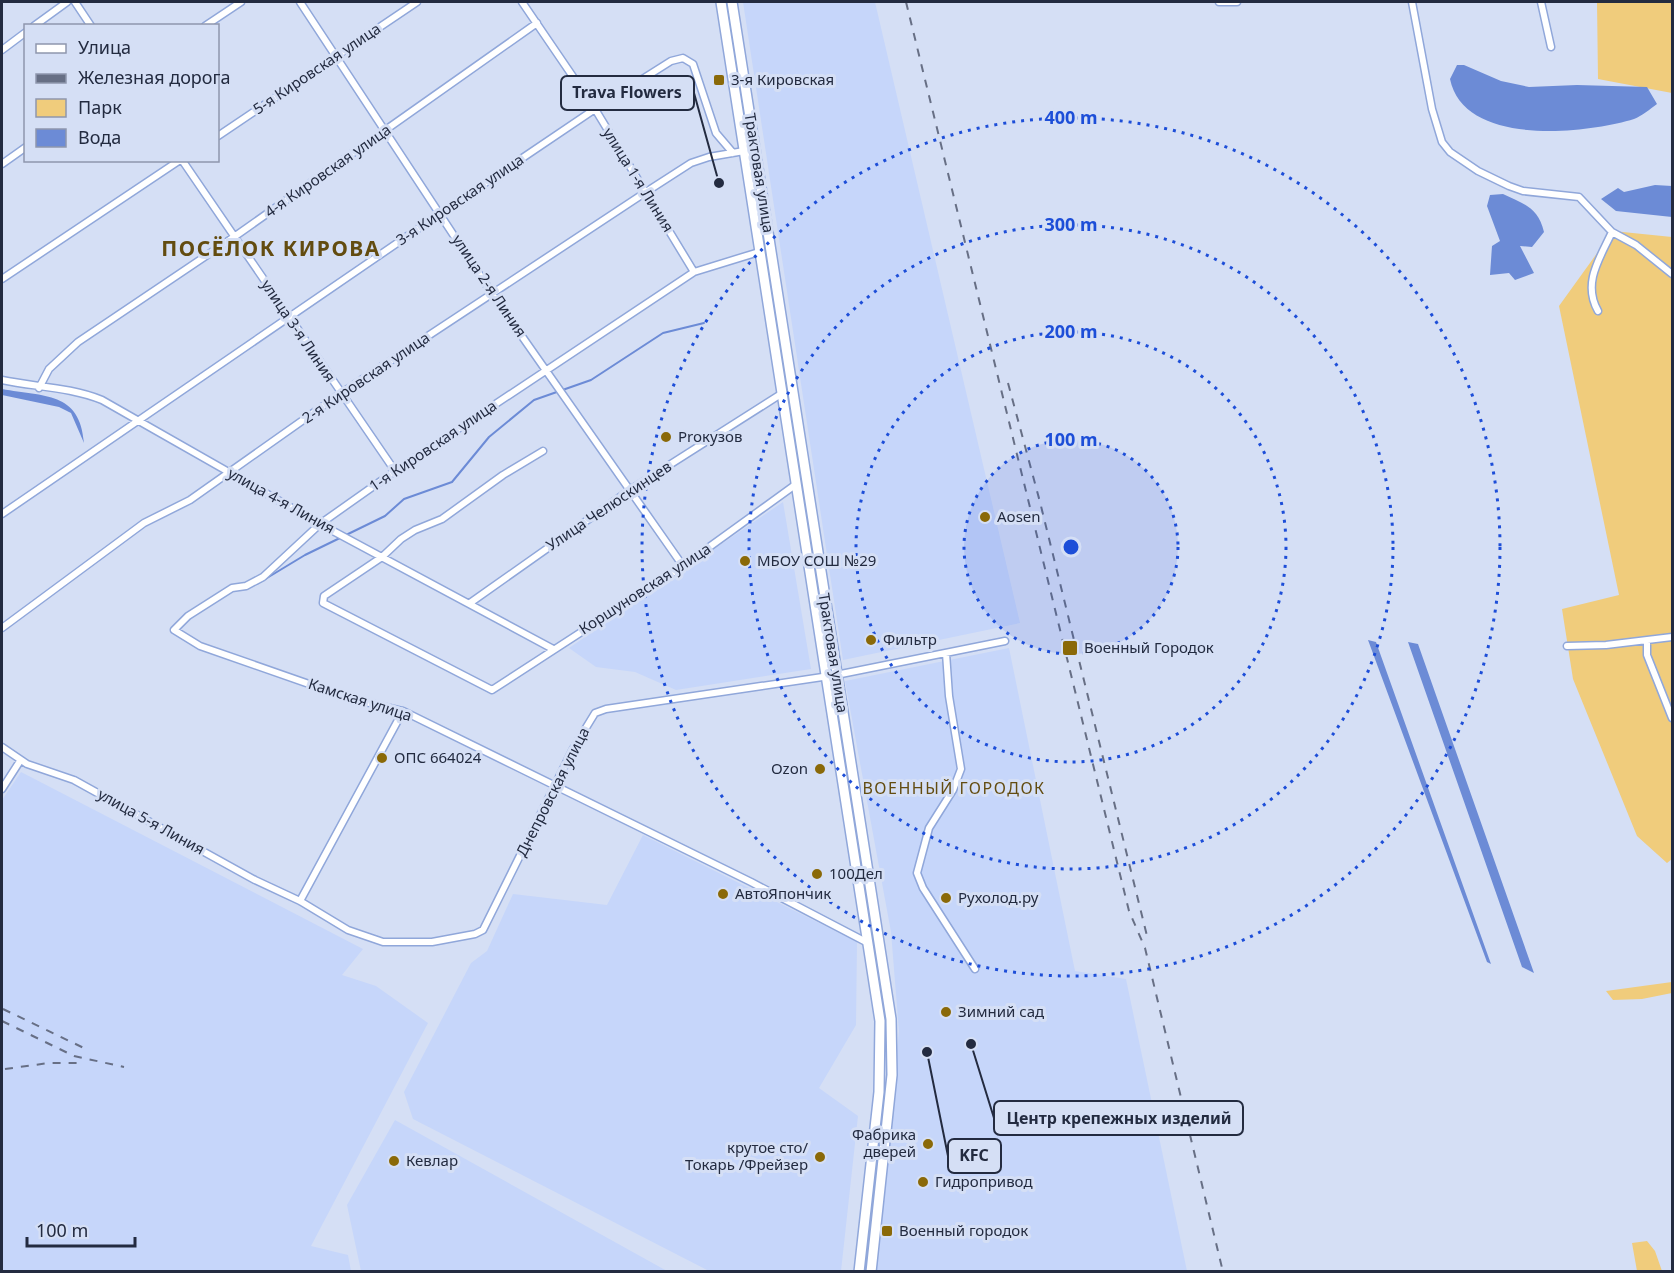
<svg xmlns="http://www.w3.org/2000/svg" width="1674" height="1273" viewBox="0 0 1674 1273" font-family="'Noto Sans',sans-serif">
	<rect width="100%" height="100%" fill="#d5dff5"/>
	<!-- built -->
	<path fill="#c6d6fa" d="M743 2H875L1020 623 843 660Z
		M783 502 811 669 676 690 635 672 596 667 569 648Z
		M1009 648 1075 971 1126 979 1187 1271H876L899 1031 891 932 845 681Z
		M21 772 363 949 342 975 376 986 428 1023 311 1246 348 1255 351 1271H2V800Z
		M643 835 857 942 856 1025 819 1088 858 1116 841 1271H709L413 1119 404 1092 471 963 487 951 513 894 607 905Z
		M395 1120 667 1271H361L347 1205Z"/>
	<!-- green -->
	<path fill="#f0cc7c" d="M1597 2H1672V93L1598 79Z
		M1613 231 1672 237V859L1667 863 1637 836 1573 679 1562 609 1619 595 1559 306Z
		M1672 982V993L1642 999 1613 1000 1606 991Z
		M1647 1241 1655 1251 1662 1271H1637L1632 1243Z"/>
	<!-- water -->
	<path fill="#6c8bd6" d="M1457 65H1464L1501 81 1529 87 1577 85 1647 87 1657 104C1650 109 1642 116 1634 119 1585 134 1464 147 1450 79Z
		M1655 185 1672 186V217L1616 211 1601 199 1618 188 1624 192Z
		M1503 194C1524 204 1538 207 1544 232L1532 247 1520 246 1534 273 1515 280 1509 273 1490 275 1492 246 1500 241 1487 206 1490 195Z
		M2 389C44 397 80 391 84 443L71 413 59 407 2 395Z
		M1368 640 1376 642 1491 964 1487 962Z
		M1408 642 1418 644 1534 973 1522 967Z"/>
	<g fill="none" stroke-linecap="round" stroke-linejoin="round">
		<!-- stream -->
		<path stroke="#6c8bd6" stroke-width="2" d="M257 584 305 555 385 516 404 499 452 482 489 437 534 400 591 380 663 333 704 323"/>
		<defs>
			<path id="minor" d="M75 2 91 26
				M300 2 493 295 683 566
				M522 2 595 109 694 272 759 252
				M1219 2H1237
				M1412 2 1432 109 1442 142 1450 152 1478 171 1509 186 1523 191 1579 197 1612 232 1636 245 1672 274
				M1541 2 1551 47
				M34 26 67 2
				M205 26 241 2
				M2 50 26 32
				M218 136 417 2
				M182 160 395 471
				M2 164 26 147
				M694 272 395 471 320 524 263 577 246 586 232 588 188 616 174 630 200 646 349 698 403 711 751 882 868 943
				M2 279 180 160
				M1598 311C1582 283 1600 258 1612 232
				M2 380C35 387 70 387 102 400L320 524 553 649
				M39 388 49 369 78 342 234 237 537 23
				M543 451 503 475 442 519 415 530 401 539 382 557 324 596 323 603 492 690 683 566 795 485
				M2 514 441 213 595 109 671 61 683 58 693 64 716 133 733 153
				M470 603 630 490 781 394
				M2 628 144 523 190 500 340 394 646 192 691 163 709 157 744 151
				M1647 640V655L1672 718
				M1567 646 1606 645 1672 637
				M946 653 949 696 961 769 953 790 929 828 917 873 923 888 975 969
				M2 747 27 764 74 780 255 880 300 901 348 930 383 942H432L475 934 483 930 573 749 595 713 606 709 836 675 1005 641
				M2 789 20 761
				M300 901 403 711"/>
			<path id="primary" d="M721 2 880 1021 879 1092 859 1272
				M732 2 891 1019 892 1075 871 1272"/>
		</defs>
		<!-- minor casing -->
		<use href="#minor" stroke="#90a7da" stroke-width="9"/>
		<!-- primary casing -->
		<use href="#primary" stroke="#90a7da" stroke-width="12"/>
		<!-- minor -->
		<use href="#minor" stroke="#fff" stroke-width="6"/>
		<!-- primary -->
		<use href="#primary" stroke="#fff" stroke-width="9"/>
		<!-- rail -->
		<path stroke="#676f85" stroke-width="2" stroke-dasharray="8 8" stroke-linecap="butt" d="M906 2 1129 911 1145 948 1223 1272
			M1008 383 1040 502 1147 936
			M3 1009 88 1050
			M2 1021 74 1056 124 1067
			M5 1069 49 1063H82"/>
	</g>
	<!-- distance rings -->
	<circle cx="1071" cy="547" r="107" fill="#1d4ed8" fill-opacity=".12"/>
	<g fill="none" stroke="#1d4ed8" stroke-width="3" stroke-dasharray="3 6">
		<circle cx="1071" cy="547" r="107"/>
		<circle cx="1071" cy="547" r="215"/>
		<circle cx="1071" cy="547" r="322"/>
		<circle cx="1071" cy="547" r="429"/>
	</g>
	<!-- markers -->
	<g fill="#8a6908" stroke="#d5dff5" stroke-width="2">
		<rect x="713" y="74" width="12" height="12" rx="3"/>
		<circle cx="666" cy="437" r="6"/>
		<circle cx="985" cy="517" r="6"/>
		<circle cx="745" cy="561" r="6"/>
		<circle cx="871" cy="640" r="6"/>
		<rect x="1062" y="640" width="16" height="16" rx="3"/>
		<circle cx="382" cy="758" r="6"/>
		<circle cx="820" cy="769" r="6"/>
		<circle cx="817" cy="874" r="6"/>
		<circle cx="723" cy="894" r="6"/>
		<circle cx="946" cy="898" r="6"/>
		<circle cx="946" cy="1012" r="6"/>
		<circle cx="928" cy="1144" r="6"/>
		<circle cx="820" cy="1157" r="6"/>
		<circle cx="394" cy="1161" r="6"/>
		<circle cx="923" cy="1182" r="6"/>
		<rect x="881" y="1225" width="12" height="12" rx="3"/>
	</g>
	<g text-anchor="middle" stroke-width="6" stroke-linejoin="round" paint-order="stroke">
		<!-- street labels -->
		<g font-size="15" fill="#232b40" stroke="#d5dff5">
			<text transform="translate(317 69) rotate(-34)" y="5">5-я Кировская улица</text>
			<text transform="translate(328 171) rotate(-35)" y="5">4-я Кировская улица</text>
			<text transform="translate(759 173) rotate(81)" y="5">Трактовая улица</text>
			<text transform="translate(638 180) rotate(58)" y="5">улица 1-я Линия</text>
			<text transform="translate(460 200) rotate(-34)" y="5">3-я Кировская улица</text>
			<text transform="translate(489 286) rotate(56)" y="5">улица 2-я Линия</text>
			<text transform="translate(298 331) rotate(56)" y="5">улица 3-я Линия</text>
			<text transform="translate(366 378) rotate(-34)" y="5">2-я Кировская улица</text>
			<text transform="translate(433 446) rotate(-34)" y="5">1-я Кировская улица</text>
			<text transform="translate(281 501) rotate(29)" y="5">улица 4-я Линия</text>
			<text transform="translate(609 506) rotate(-34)" y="5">Улица Челюскинцев</text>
			<text transform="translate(645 589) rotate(-33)" y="5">Коршуновская улица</text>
			<text transform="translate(833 653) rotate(81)" y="5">Трактовая улица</text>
			<text transform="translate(360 700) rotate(18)" y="5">Камская улица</text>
			<text transform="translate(553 792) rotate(-63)" y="5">Днепровская улица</text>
			<text transform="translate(151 822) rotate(29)" y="5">улица 5-я Линия</text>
		</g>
		<!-- poi labels -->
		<g font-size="15" fill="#232b40" stroke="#d5dff5" text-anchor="start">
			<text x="731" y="85">3-я Кировская</text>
			<text x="678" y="442">Proкузов</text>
			<text x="997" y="522">Aosen</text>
			<text x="757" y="566">МБОУ СОШ №29</text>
			<text x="883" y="645">Фильтр</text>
			<text x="1084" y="653">Военный Городок</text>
			<text x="394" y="763">ОПС 664024</text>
			<text x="808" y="774" text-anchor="end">Ozon</text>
			<text x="829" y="879">100Дел</text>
			<text x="735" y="899">АвтоЯпончик</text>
			<text x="958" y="903">Рухолод.ру</text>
			<text x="958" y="1017">Зимний сад</text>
			<text x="916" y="1140" text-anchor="end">Фабрика<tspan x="916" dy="17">дверей</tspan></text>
			<text x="808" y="1153" text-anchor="end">крутое сто/<tspan x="808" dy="17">Токарь /Фрейзер</tspan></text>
			<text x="406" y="1166">Кевлар</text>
			<text x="935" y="1187">Гидропривод</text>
			<text x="899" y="1236">Военный городок</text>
		</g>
		<!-- neighbourhood labels -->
		<g font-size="16" letter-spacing="1.5" fill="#634c10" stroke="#d5dff5">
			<text x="954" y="794">ВОЕННЫЙ ГОРОДОК</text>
		</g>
		<!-- district labels -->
		<g font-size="21" font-weight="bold" letter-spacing="1.5" fill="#634c10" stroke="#d5dff5">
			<text x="271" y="256">ПОСЁЛОК КИРОВА</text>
		</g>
	</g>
	<circle cx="1071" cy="547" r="9" fill="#1d4ed8" stroke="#d5dff5" stroke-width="3"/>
	<g font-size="18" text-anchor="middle" font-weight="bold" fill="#1d4ed8" stroke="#d5dff5" stroke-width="6" stroke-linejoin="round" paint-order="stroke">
		<text x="1071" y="124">400 m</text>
		<text x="1071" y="231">300 m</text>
		<text x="1071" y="338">200 m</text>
		<text x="1071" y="446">100 m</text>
	</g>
	<!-- callouts -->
	<path fill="none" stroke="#232b40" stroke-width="2" d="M719 183L694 93M971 1044L994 1118M927 1052L948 1156"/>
	<g fill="#232b40" stroke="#d5dff5" stroke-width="2">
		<circle cx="719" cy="183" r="6"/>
		<circle cx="971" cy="1044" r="6"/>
		<circle cx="927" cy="1052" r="6"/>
	</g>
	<g fill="#d5dff5" stroke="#232b40" stroke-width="2">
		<rect x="561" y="76" width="133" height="34" rx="6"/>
		<rect x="994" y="1101" width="249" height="34" rx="6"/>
		<rect x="948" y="1139" width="53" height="34" rx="6"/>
	</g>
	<g font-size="16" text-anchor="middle" font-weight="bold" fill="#232b40">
		<text x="627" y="98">Trava Flowers</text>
		<text x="1119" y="1124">Центр крепежных изделий</text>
		<text x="974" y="1161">KFC</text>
	</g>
	<!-- border -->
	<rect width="1674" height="1273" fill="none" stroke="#232b40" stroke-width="6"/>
	<!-- legend -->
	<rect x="24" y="24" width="195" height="138" fill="#d5dff5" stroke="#8e97ad" stroke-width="1.5"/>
	<rect x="36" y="44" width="30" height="9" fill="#ffffff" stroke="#8e97ad" stroke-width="1.5"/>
	<text x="78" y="54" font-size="18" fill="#232b40">Улица</text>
	<rect x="36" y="74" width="30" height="9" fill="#676f85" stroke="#8e97ad" stroke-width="1.5"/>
	<text x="78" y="84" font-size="18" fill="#232b40">Железная дорога</text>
	<rect x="36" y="99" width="30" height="18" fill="#f0cc7c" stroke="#8e97ad" stroke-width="1.5"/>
	<text x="78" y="114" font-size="18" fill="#232b40">Парк</text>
	<rect x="36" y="129" width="30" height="18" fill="#6c8bd6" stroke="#8e97ad" stroke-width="1.5"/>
	<text x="78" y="144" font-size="18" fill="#232b40">Вода</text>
	<!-- scale -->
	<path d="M27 1237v9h108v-9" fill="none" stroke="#232b40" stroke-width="3"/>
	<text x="36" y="1237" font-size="18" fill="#232b40" stroke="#d5dff5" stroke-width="4.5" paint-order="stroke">100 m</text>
</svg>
